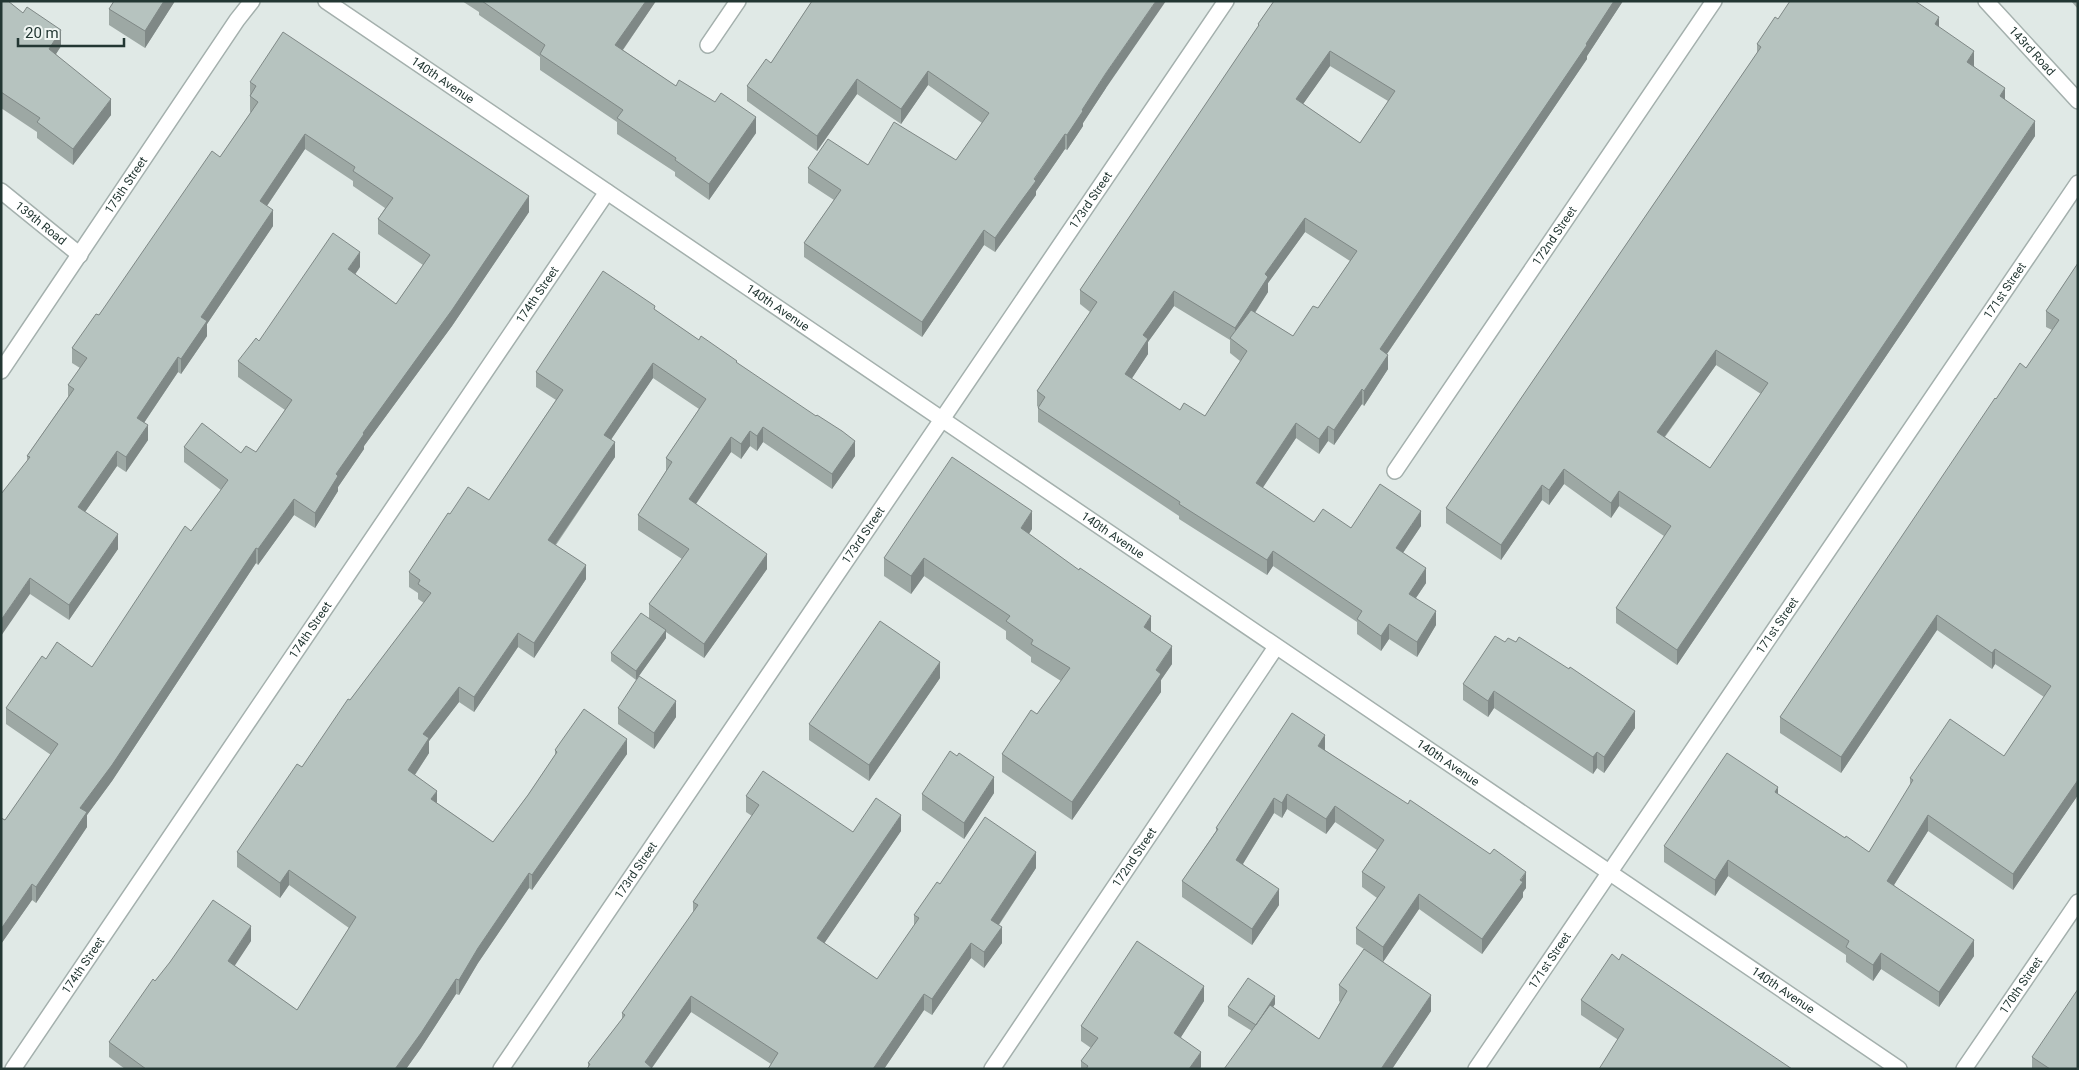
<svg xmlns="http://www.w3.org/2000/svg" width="2079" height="1070" viewBox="0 0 2079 1070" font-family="Roboto,sans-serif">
	<rect width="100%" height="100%" fill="#e0e9e6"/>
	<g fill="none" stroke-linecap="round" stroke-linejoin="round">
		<defs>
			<g id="minor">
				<path id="s1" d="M326 1 1899 1069"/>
				<path id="s2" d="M1986 1 2078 101"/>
				<path d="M708 45 738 1"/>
				<path id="s3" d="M1 191 80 255"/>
				<path id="s4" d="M1 371 237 20 252 1"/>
				<path id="s5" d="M1395 471 1714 1"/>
				<path id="s6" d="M13 1069 607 192"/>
				<path id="s7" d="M501 1069 1226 1"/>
				<path id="s8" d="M992 1069 1276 647"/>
				<path id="s9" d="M1476 1069 2078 183"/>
				<path id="s10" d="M1964 1069 2078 902"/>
			</g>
		</defs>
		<!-- minor casing -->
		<use href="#minor" stroke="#a4b0ad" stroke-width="18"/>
		<!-- minor -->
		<use href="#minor" stroke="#fff" stroke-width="15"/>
	</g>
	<!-- wall -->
	<path fill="#9da8a4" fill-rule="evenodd" d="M1 1 61 46 56 54 111 115 73 165 37 138V132L1 108Z
		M175 1 145 48 109 25V9Z
		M462 1H656L623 50 676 86 756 133 709 200 675 176V172L617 134V122L540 70V57L479 15V12Z
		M812 1 1106 88 1083 123V126L1067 150 1065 149 1036 191V195L995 252 984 245 922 337 804 257V243L834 200 808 183V168L956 160 982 123 928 85 901 124 857 94 817 151 747 101V86L771 63Z
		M1274 1H1623L1587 56V59L1387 354 1388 369 1364 406 1362 404 1334 445 1328 441 1319 454 1296 438 1262 488 1314 522 1351 528 1421 526 1403 553 1426 583 1416 598 1436 625 1417 657 1389 639 1381 651 1357 634V622L1273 566 1267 575 1179 519V516L1038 422V407L1037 406V391L1090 312 1080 304V290L1258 27V24ZM1330 66 1388 101 1360 143 1303 104ZM1305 232 1350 261 1318 308 1293 336 1255 313 1268 292V283ZM1174 306 1230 340V353L1240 361 1205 416 1180 410 1131 379 1148 354V342Z
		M2071 1H2078V9Z
		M1778 19 1939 27 1974 66 2005 100 2035 136 1677 665 1616 623V608L1664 536 1619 506 1611 518 1564 484 1549 505 1542 500 1501 560 1446 523V508L1757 53V44ZM1716 365 1761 394 1710 468 1665 437Z
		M250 82 529 212 452 326 364 446V449L338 487V491L315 528 294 515 258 565 256 563 112 781 87 815V827L36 903 32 900 1 944V818L5 820 51 755 6 724V708L46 659 92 667 221 490 184 462V447L241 453 256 452 285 410 238 377V361L259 341 360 267 355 274 396 304 423 265 378 234V219L385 208 353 186V181L305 149 267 206 273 226 207 324V336L181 374 178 372 144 423 148 440 126 472 117 466 85 512 118 549 69 620 30 594 27 456 68 397V385L80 368 72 363V348L99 315 220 157 251 112H250Z
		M2078 263V795L2013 890 1928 831 1894 885 1974 956 1939 1007 1881 969 1873 981 1846 962V955L1728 876 1715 896 1664 862V846L1778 794 1845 838 1869 852 1910 786V778L2004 756 2044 697 1995 664 1992 669 1937 630 1841 773 1780 733V717L1996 399 2026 368 2052 330 2046 327V311Z
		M655 310 699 340 737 363 855 456 832 489 763 442 757 451 750 446 741 459 731 452 696 504 767 569 704 658 666 632V638L636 680 611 661V653L649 618V604L682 559 638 530V515L666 471V458L699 409 653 378 611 439 615 457 556 545 586 579 534 658 518 647 474 712 459 702 429 741V753L415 775 437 803 493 842 528 795 555 755V750L627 754 532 890 529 888 478 963 459 995 456 994 421 1048 406 1069H125L109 1057V1042L155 981 251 941 234 965 297 1010 349 928 289 885 280 898 237 867V852L302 767 350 700 424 603 418 599V593L409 587V572L450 514 489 500 556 400 536 387V372Z
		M1032 529 1029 534 1151 632 1172 664 1161 680V692L1072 820 1002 772V754L1037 714 1061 681 1031 662V657L1006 639V631L924 576 911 594 884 576V558Z
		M940 678 869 781 809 740V724Z
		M1463 684 1635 728 1604 773 1597 768 1593 774 1494 708 1488 717 1463 700Z
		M618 708 676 717 654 749 618 724Z
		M1325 750 1526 888 1523 892V897L1482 954 1419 909 1383 962 1431 1011 1392 1069 1252 1031 1228 1016V1007L1275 1004 1273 1007 1319 1039 1340 1002 1339 1001V985L1364 949 1356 944V928L1377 898 1362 887V872L1377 850 1335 822 1326 834 1287 809 1282 818 1274 813 1243 864 1279 905 1252 945 1182 897V881L1216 831V828Z
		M994 793 964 839 922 810V794Z
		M746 796 853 832 901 831 824 943 877 979 914 926V915L940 884 1036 868 999 925 1002 943 984 968 971 958 932 1015 924 1010 884 1069H768L771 1064 691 1012 652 1068 588 1067V1063L622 1019V1013L693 913V902L752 816 746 812Z
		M1619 960 1792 1069 1617 1039 1581 1015V1000Z
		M1204 1001 1181 1037 1201 1067 1200 1069H1081V1061L1091 1048 1081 1041V1026Z
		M2032 1057 2078 1069H2032Z"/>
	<!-- shaded-wall -->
	<path fill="#7f8886" d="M164 1H175L145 48V31Z
		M646 1H656L615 61V45Z
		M1156 1H1166L1106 88 1083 123V126L1067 150V135L1082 110 1106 73Z
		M1614 1H1623L1587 56V59L1380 364V349Z
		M1939 17V32L1935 24Z
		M61 30V46L49 65V49Z
		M1330 51V66L1296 114V99Z
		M1974 51V66L1967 76V62Z
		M928 71V85L901 124V109Z
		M857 79V94L817 151V136Z
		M2005 88V103L2000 96Z
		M111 99V115L73 165V149Z
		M756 117V133L709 200V184Z
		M2035 121V136L1677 665V650Z
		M305 134V149L260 216V201Z
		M1065 134V149L1036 191V195L995 252V238Z
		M529 196V212L452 326 364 446V449L338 487V491L315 528V513L336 474 363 433Z
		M273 210V226L207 324V336L181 374V359L201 317Z
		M1305 218V232L1268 283V292L1235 343V328L1265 274Z
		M984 230V245L922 337V322Z
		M360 252V267L348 285V269Z
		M1174 291V306L1148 342V354L1125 389V374L1143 335Z
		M1716 350V365L1657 447V432Z
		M1388 355V369L1364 406V391Z
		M178 357V372L137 433V418Z
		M653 363V378L604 450V435Z
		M1362 389V404L1334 445V430Z
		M1296 423V438L1256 498V483Z
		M148 425V440L126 472V457Z
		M1328 426V441L1319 454V439Z
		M763 427V442L757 451V436Z
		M750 431V446L741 459V444Z
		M731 437V452L689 514V499Z
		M855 441V456L832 489V474Z
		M615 442V457L548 555V540Z
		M117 451V466L78 522V507Z
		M1564 469V484L1549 505V490Z
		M1542 485V500L1501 560V545Z
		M1619 491V506L1611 518V503Z
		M294 499V515L258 565V549Z
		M1032 511V529L1021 546V528Z
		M1421 511V526L1396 563V548Z
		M118 534V549L69 620V605Z
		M256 548V563L112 781 87 815V827L36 903V887L80 808Z
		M1273 551V566L1267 575V560Z
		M767 554V569L704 658V644Z
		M924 558V576L911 594V576Z
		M586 565V579L534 658V643Z
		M1426 568V583L1409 608V594Z
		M30 578V594L1 636V620Z
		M1436 611V625L1417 657V642Z
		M1937 615V630L1841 773V757Z
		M1151 616V633L1144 627Z
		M1389 624V639L1381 651V636Z
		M666 630V638L636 680V671Z
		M518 633V647L474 712V697Z
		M1172 646V664L1161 680V692L1072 820V802Z
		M1995 649V664L1992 669V653Z
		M940 662V678L869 781V765Z
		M459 687V702L429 741V753L408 785V770L423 734Z
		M1494 691V708L1488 717V701Z
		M676 701V717L654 749V733Z
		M1635 711V728L1604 773V757Z
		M1325 735V751L1318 746Z
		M627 739V754L532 890V875Z
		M1597 752V768L1593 774V757Z
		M994 777V793L964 839V823Z
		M2078 780V795L2013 890V874Z
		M1778 787V803L1775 792Z
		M437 791V806L431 799Z
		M1287 794V809L1282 818V803Z
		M1274 798V813L1236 875V860Z
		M1335 806V822L1326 834V819Z
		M901 815V831L817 954V938Z
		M1928 815V831L1887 896V881Z
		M1036 852V868L991 936V920Z
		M1728 860V876L1715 896V880Z
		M289 870V885L280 898V883Z
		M1526 872V888L1523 892V897L1482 954V939Z
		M529 873V888L478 963 459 995V980L478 948Z
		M32 884V900L1 944V929Z
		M1279 889V905L1252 945V929Z
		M1419 894V909L1383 962V947Z
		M251 926V941L228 976V961Z
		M1002 927V943L984 968V952Z
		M1974 940V956L1939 1007V992Z
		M971 943V958L932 1015V999Z
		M1881 953V969L1873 981V965Z
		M456 979V994L421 1048 406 1069H395Z
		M1204 986V1001L1174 1048V1033Z
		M924 994V1010L884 1069H873Z
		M1431 995V1011L1392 1069H1381Z
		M691 996V1012L651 1069 645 1062Z
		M1275 996V1004L1256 1033V1025Z
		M1201 1052V1067L1200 1069H1189Z"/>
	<!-- building -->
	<path fill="#b6c3bf" stroke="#7f8886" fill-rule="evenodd" d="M1 1H8L23 13 27 7 61 30 49 49 111 99 73 149 37 122 40 118 1 92Z
		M114 1H164L145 31 109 9Z
		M482 1H646L615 45 676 86 679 80 715 102 721 93 756 117 709 184 675 160 676 158 617 118 623 110 540 54 545 45Z
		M812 1H1156L1106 73 1082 110 1083 111 1067 135 1065 134 1034 179 1036 181 1019 204 995 238 984 230 922 322 804 243 841 190 808 168 828 139 868 165 894 122 956 160 989 113 928 71 901 109 857 79 817 136 747 86 766 59 771 63Z
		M1274 1H1614L1586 44 1587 45 1380 349 1388 355 1364 391 1362 389 1334 430 1328 426 1319 439 1296 423 1256 483 1314 522 1323 509 1351 528 1380 484 1421 511 1396 548 1426 568 1409 594 1436 611 1417 642 1389 624 1381 636 1357 619 1362 611 1273 551 1267 560 1179 504 1180 502 1038 408 1045 397 1037 391 1097 302 1080 290 1259 25 1258 24ZM1330 51 1395 91 1360 143 1296 99ZM1305 218 1357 251 1318 308 1313 306 1293 336 1251 310 1230 338 1247 351 1205 416 1184 403 1180 410 1125 374 1148 339 1143 335 1174 291 1235 328 1268 277 1265 274Z
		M1790 1H1915L1939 17 1935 24 1974 51 1967 62 2005 88 2000 96 2035 121 1677 650 1616 608 1671 526 1619 491 1611 503 1564 469 1549 490 1542 485 1501 545 1446 508 1761 47 1757 44 1775 17 1778 19ZM1716 350 1768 383 1710 468 1657 432Z
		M283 32 529 196 452 310 363 433 364 434 336 474 338 476 315 513 294 499 258 549 256 548 112 765 80 808 87 812 36 887 32 884 1 929V818L5 820 58 744 6 708 42 656 46 659 57 642 92 667 185 526 191 531 228 480 184 447 202 423 241 453 246 446 256 452 292 400 238 361 256 338 259 341 333 233 360 252 348 269 396 304 430 255 378 219 393 198 353 171 355 167 305 134 260 201 273 210 201 317 207 321 181 359 178 357 137 418 148 425 126 457 117 451 78 507 118 534 69 605 30 578 1 620V494L30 457 27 456 74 389 68 385 87 358 72 348 96 314 99 315 212 151 220 157 258 102 250 96 256 86 250 82Z
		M2078 263V780L2013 874 1928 815 1887 881 1974 940 1939 992 1881 953 1873 965 1846 947 1849 941 1728 860 1715 880 1664 846 1727 753 1778 787 1775 792 1845 838 1846 836 1869 852 1913 780 1910 778 1950 719 2004 756 2051 686 1995 649 1992 653 1937 615 1841 757 1780 717 1995 398 1996 399 2020 363 2026 368 2059 320 2046 311Z
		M603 271 655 306 654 309 699 340 701 336 737 361 736 362 816 416 817 415 842 431 855 441 832 474 763 427 757 436 750 431 741 444 731 437 689 499 767 554 704 644 649 604 689 549 638 515 672 462 666 458 706 399 653 363 604 435 615 442 548 540 586 565 534 643 518 633 474 697 459 687 423 734 429 738 408 770 437 791 431 799 493 842 528 795 557 752 555 750 584 709 627 739 532 875 529 873 478 948 459 980 456 979 421 1033 395 1069H146L109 1042 153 979 155 981 170 962 213 900 251 926 228 961 297 1010 356 917 289 870 280 883 237 852 297 764 302 767 348 699 350 700 431 593 418 584 420 580 409 572 448 513 450 514 468 487 489 500 563 390 536 372Z
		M952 457 1032 511 1021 528 1079 570 1080 568 1151 616 1144 627 1172 646 1156 670 1161 674 1072 802 1002 754 1031 710 1037 714 1070 668 1031 644 1033 640 1006 621 1010 616 924 558 911 576 884 558Z
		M641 613 666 630 636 671 611 653Z
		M880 621 940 662 869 765 809 724Z
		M1495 636 1505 642 1508 638 1516 642 1519 637 1569 669 1570 667 1635 711 1604 757 1597 752 1593 757 1494 691 1488 701 1463 684Z
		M639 676 676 701 654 733 618 708Z
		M1292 713 1325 735 1318 746 1408 804 1410 800 1490 854 1494 849 1526 872 1520 880 1523 882 1482 939 1419 894 1383 947 1356 928 1385 887 1362 872 1384 840 1335 806 1326 819 1287 794 1282 803 1274 798 1236 860 1279 889 1252 929 1182 881 1218 829 1216 828Z
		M950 751 957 756 959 753 994 777 964 823 922 794Z
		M763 771 853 832 876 798 901 815 817 938 877 979 919 918 914 915 937 882 940 884 985 817 1036 852 991 920 1002 927 984 952 971 943 932 999 924 994 873 1069H768L778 1053 691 996 645 1062 653 1069H587L590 1064 588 1063 625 1015 622 1013 698 905 693 902 759 805 746 796Z
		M1137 941 1204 986 1174 1033 1201 1052 1189 1069H1086L1088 1066 1081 1061 1098 1038 1081 1026Z
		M1364 949 1431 995 1381 1069H1224L1270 1005 1319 1039 1347 991 1339 985Z
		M1612 954 1619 960 1622 954 1792 1069H1599L1624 1029 1581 1000Z
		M1248 978 1275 996 1256 1025 1228 1007Z
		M2078 989V1069H2050L2032 1057Z"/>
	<g text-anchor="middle" stroke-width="4.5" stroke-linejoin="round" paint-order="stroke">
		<!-- street labels -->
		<g font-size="12" fill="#233733" stroke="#f0f6f3">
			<text dy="4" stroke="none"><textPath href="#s2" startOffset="68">143rd Road</textPath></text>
			<text dy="4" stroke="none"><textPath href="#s1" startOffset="141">140th Avenue</textPath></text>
			<text dy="4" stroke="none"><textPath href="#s4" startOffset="224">175th Street</textPath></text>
			<text dy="4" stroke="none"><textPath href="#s7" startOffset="1050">173rd Street</textPath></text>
			<text dy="4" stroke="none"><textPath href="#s3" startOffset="51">139th Road</textPath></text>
			<text dy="4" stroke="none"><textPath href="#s5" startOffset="284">172nd Street</textPath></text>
			<text dy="4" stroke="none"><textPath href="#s9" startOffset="941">171st Street</textPath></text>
			<text dy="4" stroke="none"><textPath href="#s6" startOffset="935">174th Street</textPath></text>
			<text dy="4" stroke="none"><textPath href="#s1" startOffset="546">140th Avenue</textPath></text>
			<text dy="4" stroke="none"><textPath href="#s7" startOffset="645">173rd Street</textPath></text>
			<text dy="4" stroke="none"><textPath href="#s1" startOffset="951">140th Avenue</textPath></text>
			<text dy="4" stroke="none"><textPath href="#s9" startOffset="536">171st Street</textPath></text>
			<text dy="4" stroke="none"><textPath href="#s6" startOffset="530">174th Street</textPath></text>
			<text dy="4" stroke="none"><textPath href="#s1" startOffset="1356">140th Avenue</textPath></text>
			<text dy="4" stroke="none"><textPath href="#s8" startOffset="255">172nd Street</textPath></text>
			<text dy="4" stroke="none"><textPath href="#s7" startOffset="240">173rd Street</textPath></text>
			<text dy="4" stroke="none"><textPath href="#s9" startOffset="131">171st Street</textPath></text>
			<text dy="4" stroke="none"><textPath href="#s6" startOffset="125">174th Street</textPath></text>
			<text dy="4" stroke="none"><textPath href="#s10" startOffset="101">170th Street</textPath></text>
			<text dy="4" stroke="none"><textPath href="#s1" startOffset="1761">140th Avenue</textPath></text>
		</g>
	</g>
	<!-- border -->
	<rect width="2079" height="1070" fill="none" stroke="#233733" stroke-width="5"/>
	<!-- scale -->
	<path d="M18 38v8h106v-8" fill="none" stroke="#233733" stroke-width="2.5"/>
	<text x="25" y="38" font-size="15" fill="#233733" stroke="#f0f6f3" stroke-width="4" paint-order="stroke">20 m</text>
</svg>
